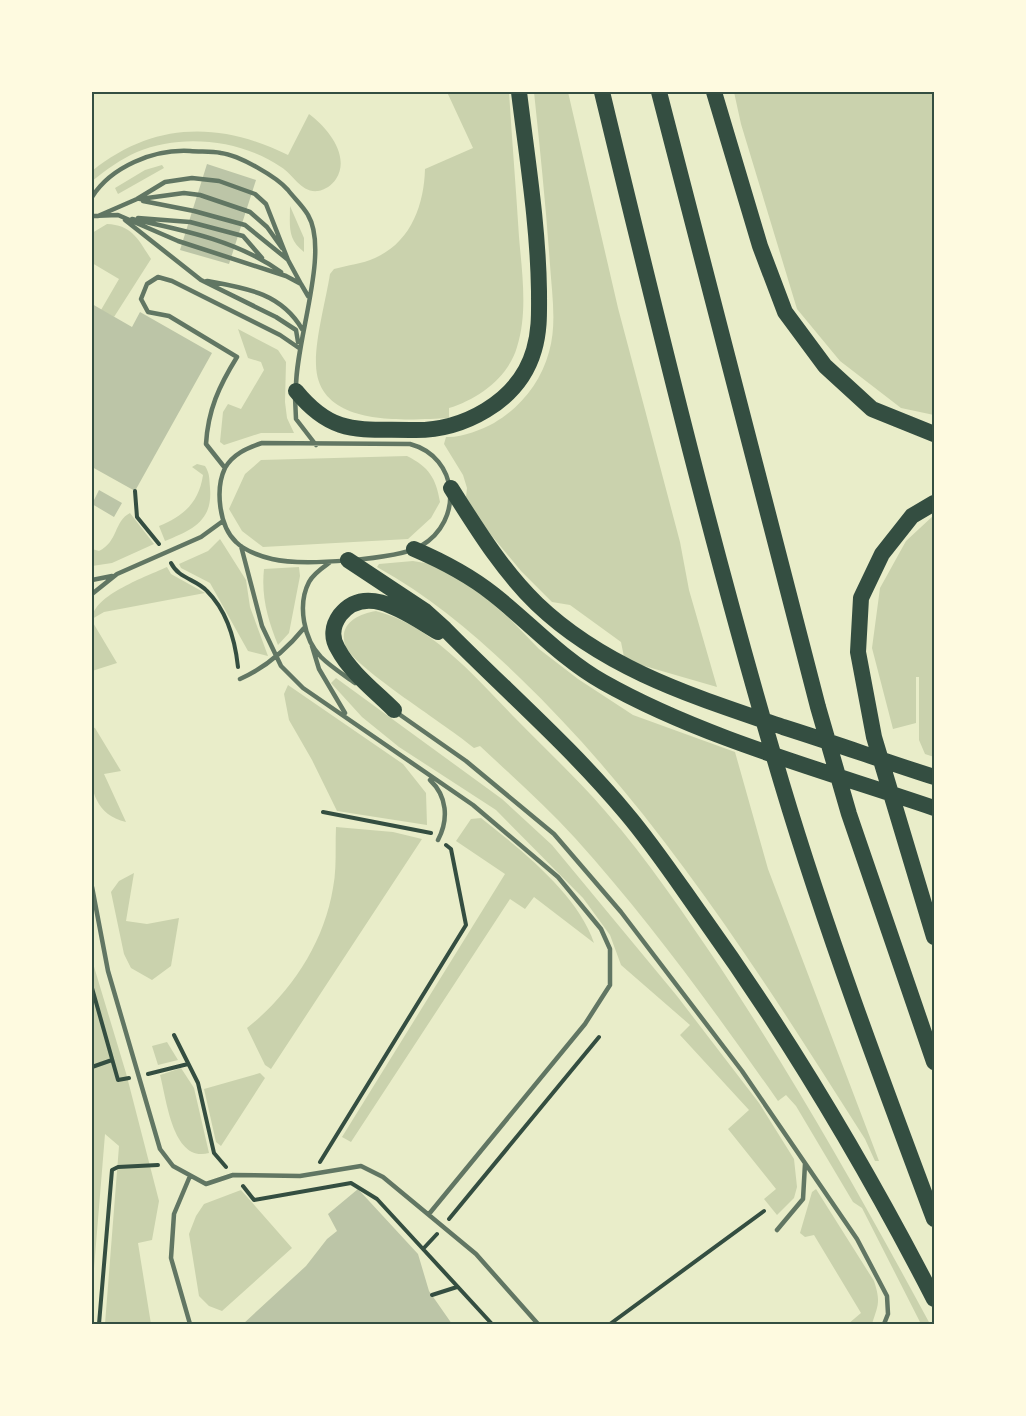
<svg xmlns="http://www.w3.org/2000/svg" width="1026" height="1416" viewBox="0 0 1026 1416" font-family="Mulish,sans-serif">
	<rect width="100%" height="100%" fill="#e9edc9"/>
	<!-- green -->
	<path fill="#cad2ad" d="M447 92H509C512 140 516 189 519 237 522 273 528 312 517 347 508 378 478 399 449 408V418C405 420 318 428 316 365 315 339 326 300 330 274L334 269C348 265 362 264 375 258 411 242 424 205 425 169L473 148Z
		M534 92H568L618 308 680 542 689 590 717 687 641 665 624 657 621 642 570 605 552 602 521 571 477 518 466 497 467 488 463 475 444 444 446 437C461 438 481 430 494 423 520 408 541 382 549 352 557 325 552 294 550 265 546 207 540 149 534 92Z
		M734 92H934V415L901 408 840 361 797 309 741 124Z
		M309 114C327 127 351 156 336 179 332 185 325 190 318 191 301 193 294 175 281 167 242 140 182 133 137 152 121 159 106 170 92 181V171C153 122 219 121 288 155Z
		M162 165 164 168 118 194 115 188 145 170Z
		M290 206 304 238V252C287 239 290 226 290 206Z
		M107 224C132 225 138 239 151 259L114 317 101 310 119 279 92 263V233Z
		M238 329 278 350 286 362 285 402 287 418 294 433H261L224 445 220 442 223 412 228 404 241 409 264 370 261 362 248 358Z
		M407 456C429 467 436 478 440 502L431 518 408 539 263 547 242 531 229 509 245 474 261 460Z
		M197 464 205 466C210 474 209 478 210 488 213 521 192 530 165 541L159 526C184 516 199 502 203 475L192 467Z
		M130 513 154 544 112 563 92 566V549L99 551C118 542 114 521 130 513Z
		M934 515V757L925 754 919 740V677H916V723L893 729 872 648 880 588 906 541Z
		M220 539 246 580 250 607 268 656 248 651 210 583 181 568 179 564 208 551Z
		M413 561 437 565 458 574 510 619 539 649 578 679 633 715 735 752 768 869 879 1161H875L865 1139C762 977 659 812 520 678 476 635 431 597 377 567L379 564Z
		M167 567 171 574 205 593 104 612 92 619C93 595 148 576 167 567Z
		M299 567 300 576 289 633 278 645C268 620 261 597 264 569Z
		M376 611C432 625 477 679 516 719 546 750 578 779 606 812 648 860 684 914 720 967 797 1083 864 1202 930 1324H921L862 1208 853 1202 796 1106 786 1095 778 1101C714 1010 649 920 575 838 545 805 512 776 480 746L474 748C450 727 356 669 346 647 337 625 357 614 376 611Z
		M92 621 117 663 92 671Z
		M336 678 502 799 552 845 677 996 759 1103 794 1159 797 1187 794 1198 777 1215 764 1199 776 1189 728 1129 749 1110 680 1035 690 1025 621 965 610 935 583 898 496 810 399 747 362 717 331 683Z
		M288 685 403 764 426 793 427 825 337 811 312 760 289 720 284 694Z
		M92 727 95 728 121 771 104 774 126 822C81 811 91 763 92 727Z
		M481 818C520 849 578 894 594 943L534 897 525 909 510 899 351 1142 342 1137 505 874 456 841 471 819Z
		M336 827 393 832 422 839 271 1069 265 1065 247 1028C291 993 324 943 333 888 337 868 335 847 336 827Z
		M134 873 126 921 147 924 179 918 171 966 152 980 131 968 124 954 111 892 119 881Z
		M92 960 126 1073 159 1201 152 1240 138 1243 151 1324H105L119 1146 105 1134 92 1293Z
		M167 1042 178 1060 158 1065 152 1046Z
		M181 1068 194 1088 209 1153C173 1163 167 1101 160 1075Z
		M260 1073 265 1078 221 1146 216 1142 204 1089Z
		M816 1189 874 1281C881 1302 878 1305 872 1324H848L861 1313 814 1235 805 1237 800 1233 812 1192Z
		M241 1190 292 1248 222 1311 209 1306 199 1296 189 1234 196 1216 204 1204Z"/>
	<!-- building -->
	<path fill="#bcc5a7" d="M207 164 256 180 229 264 180 250Z
		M92 304 132 327 140 312 212 353 135 491 92 467Z
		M99 490 122 503 114 517 92 504Z
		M358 1189 418 1254 429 1291 452 1324H243L306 1266 327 1239 337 1231 328 1214Z"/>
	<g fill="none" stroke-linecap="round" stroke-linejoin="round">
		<!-- path -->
		<path stroke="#344e41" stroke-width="4" d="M135 491 137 517 159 544
			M171 563C179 579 196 579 207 591 227 611 235 639 238 667
			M323 812 431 833
			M92 988 118 1080 129 1078
			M174 1035 198 1083 214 1153 226 1167
			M92 1067 112 1060
			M148 1074 188 1064
			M320 1162 466 925 451 849 446 845
			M243 1186 254 1200 351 1183 377 1199 423 1249
			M449 1219 599 1037
			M437 1234 423 1249 492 1324
			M432 1295 457 1287
			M99 1324 112 1170 118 1167 158 1165
			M610 1324 764 1211"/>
		<!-- service -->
		<path stroke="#617663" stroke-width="4.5" d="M92 197C111 167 153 149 190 151 200 152 211 151 221 153 239 155 277 177 288 190 294 198 303 206 308 215 330 252 295 342 296 389
			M140 199 184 193 200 195 250 212 267 227 282 248
			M143 201 194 211 245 225 287 259
			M92 216 118 215 178 241 286 276 301 284 308 296
			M98 216 137 199 165 182 192 178 219 181 255 194 266 204 288 260 301 284
			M138 218 190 222 243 236 262 258
			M132 219C183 230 238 241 281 272
			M125 220 201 280 276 317 296 330 298 342
			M207 281C246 288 281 293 302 329
			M295 397 296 419 316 445
			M262 443 410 444C459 457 464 521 421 546 396 560 301 566 272 559 260 556 244 550 236 542 219 526 215 489 225 468 233 454 247 448 262 443Z
			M225 468 206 444C208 410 219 386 237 357L169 316 148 312 141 299 147 284 158 277 172 281 280 335 299 348
			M241 546 262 626 281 666 303 688 473 805 558 877 601 929 610 949V985L585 1024 429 1214
			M329 563C322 568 313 574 309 582 297 605 304 640 321 657 331 667 344 675 355 683
			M92 580 112 576
			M92 594 117 574 201 537 223 521
			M312 646 319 669 345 713
			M240 679C267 667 287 649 305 627
			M396 712 466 761 554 834 621 912 742 1071 857 1239 887 1296 888 1314 884 1324
			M430 780C447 796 449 819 438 840
			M92 887 108 971 160 1149 173 1166 206 1184 233 1175 300 1176 361 1166 383 1177 476 1254 538 1324
			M777 1230 803 1199 805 1164
			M190 1324 171 1258 174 1214 190 1176"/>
		<!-- motorway -->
		<path stroke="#344e41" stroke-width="16" d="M602 92C658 323 714 556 782 784 826 931 880 1075 934 1219
			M659 92 818 707 849 814 934 1062
			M714 92 760 246 785 312 825 366 872 409 934 434
			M296 391C332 435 357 429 410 430 462 432 519 402 534 350 540 330 539 311 539 291 538 224 527 158 519 92
			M451 488C477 529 502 570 537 604 606 670 696 697 783 727 834 743 884 761 934 777
			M934 503 912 516 882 554 861 598 858 652 874 737 934 937
			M414 549C442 561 469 575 493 594 530 623 562 659 603 682 702 738 826 771 934 808
			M348 560 425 611 445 629C505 690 571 747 626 813 654 846 679 884 704 919 792 1042 865 1165 934 1299
			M394 710C376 692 350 672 338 649 331 638 332 626 340 615 367 581 410 616 438 632"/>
	</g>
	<!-- border -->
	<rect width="1026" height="1416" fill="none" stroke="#fefae0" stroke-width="186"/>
	<rect x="93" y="93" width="840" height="1230" fill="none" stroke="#344e41" stroke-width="2"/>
</svg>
